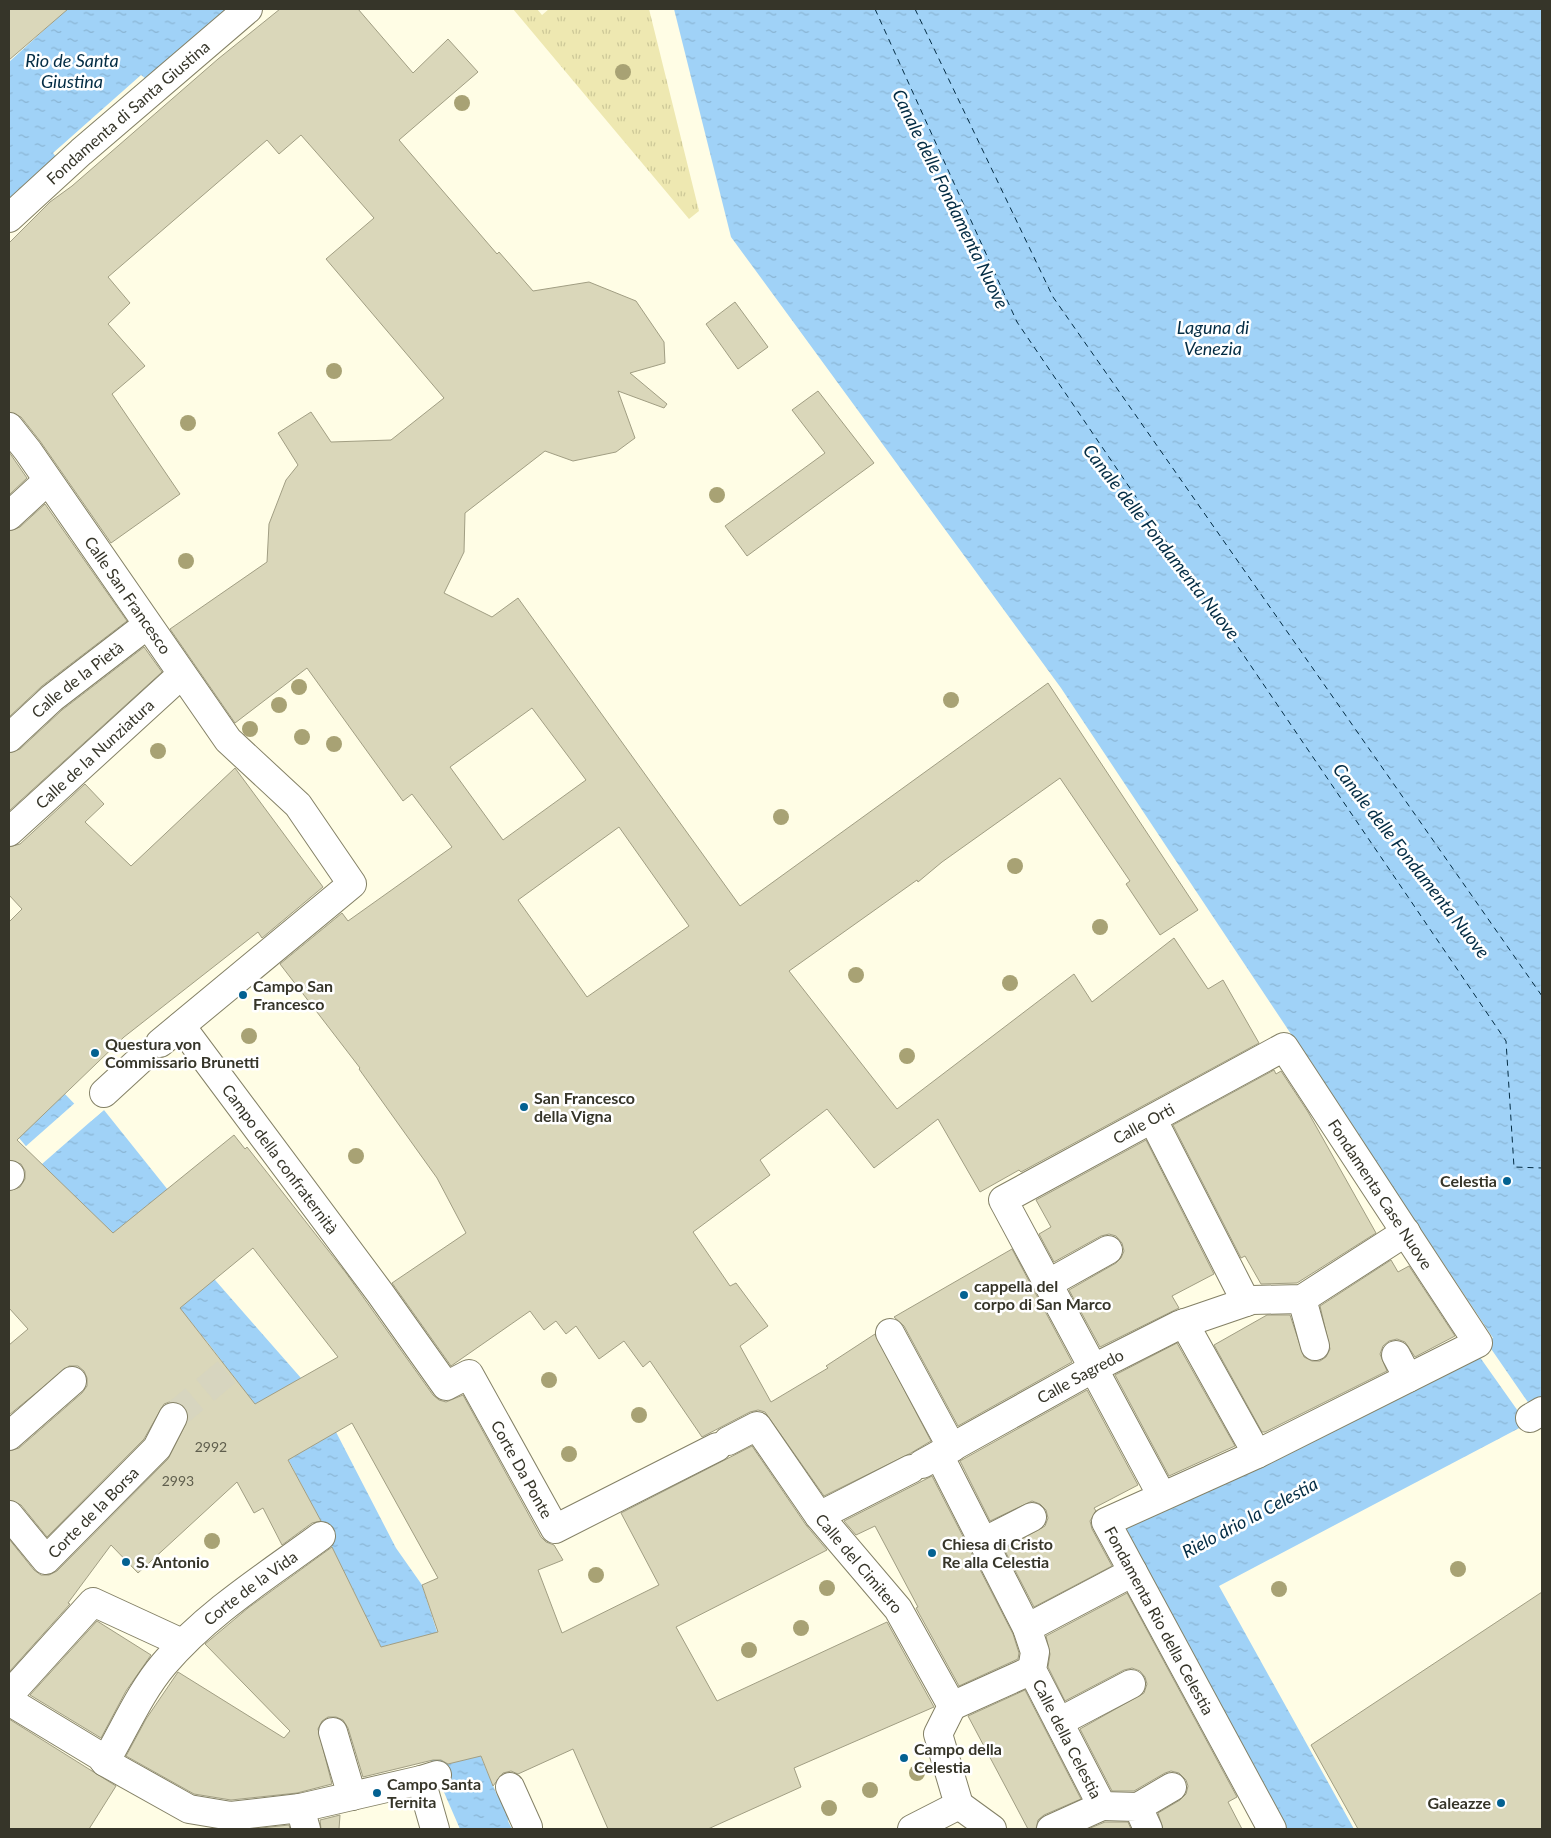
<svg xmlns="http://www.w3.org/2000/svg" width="1551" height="1838" viewBox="0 0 1551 1838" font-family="Lato,sans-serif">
	<defs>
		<pattern id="grass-tufts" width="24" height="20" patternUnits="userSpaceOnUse" patternTransform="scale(1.25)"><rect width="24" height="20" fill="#eee8b1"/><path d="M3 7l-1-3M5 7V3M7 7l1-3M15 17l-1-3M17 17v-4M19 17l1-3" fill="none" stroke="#cdc898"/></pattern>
		<pattern id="water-ripples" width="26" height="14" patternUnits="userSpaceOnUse" patternTransform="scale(1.25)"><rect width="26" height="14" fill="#a0d2f7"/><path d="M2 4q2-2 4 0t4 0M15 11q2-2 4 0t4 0" fill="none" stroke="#8ab5d4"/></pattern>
	</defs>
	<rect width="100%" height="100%" fill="#fffde5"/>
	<!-- grass -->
	<path fill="url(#grass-tufts)" d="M513 9H537L542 15 549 9H649L699 211 689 219Z"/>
	<!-- water -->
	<path fill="url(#water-ripples)" d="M67 9H229L182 51 160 66 146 79 141 75 53 153 57 158 9 200V62Z
		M674 9H1542V1416L1219 1586 1354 1829H1283L1122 1525 1493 1338 1061 688 731 237Z
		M9 1044 60 1097 64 1093 91 1121 104 1110 168 1190 187 1248 301 1378 336 1432 396 1548 422 1585 465 1719 497 1795 503 1798 511 1815 508 1821 512 1829H460L433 1767 391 1644 381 1647 329 1541 325 1529 280 1444 252 1401 208 1343 157 1281 40 1163 9 1126Z"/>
	<!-- pier -->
	<path fill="#fffde5" d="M76 1102 91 1118 102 1108H106L42 1164H38L25 1147Z
		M1485 1340 1536 1414 1525 1421 1472 1346Z"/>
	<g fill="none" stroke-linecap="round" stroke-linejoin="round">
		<!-- ferry -->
		<path stroke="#032c44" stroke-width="1" stroke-dasharray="6 5" stroke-linecap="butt" d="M875 9 1017 322 1506 1041 1514 1167 1542 1168
			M915 9 1053 297 1542 996"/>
	</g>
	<!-- building -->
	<path fill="#dad7ba" stroke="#a19e83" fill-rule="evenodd" d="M9 9H68L9 60Z
		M280 9H358L413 73 448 39 478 72 399 140 497 254 499 252 533 291 589 282 636 301 664 342 665 363 630 373 667 404 664 408 618 391 635 438 616 452 573 461 545 451 465 513 464 552 444 593 492 617 518 598 740 906 1048 683 1198 910 1160 935 1126 884 1130 881 1060 778 942 862 918 882 917 880 789 971 897 1109 1074 974 1092 1002 1174 938 1208 989 1223 980 1259 1043 1021 1172 1019 1170 980 1192 938 1119 874 1168 827 1109 760 1160 770 1175 693 1232 730 1286 736 1283 768 1326 740 1346 771 1402 828 1368 826 1366 875 1334 931 1441 911 1453 824 1496 765 1412 758 1410 750 1412 702 1437 650 1361 643 1367 624 1341 599 1359 576 1326 566 1334 556 1321 544 1330 530 1311 451 1366 392 1283 466 1233 437 1178 359 1069 360 1068 280 964 342 913 348 921 452 847 412 794 403 801 307 668 235 723 170 629 267 562 269 524 286 480 298 465 278 433 311 412 331 442 391 440 444 398 326 259 374 218 301 135 279 154 267 140 108 277 130 303 108 324 145 366 112 394 180 494 111 543 40 441 21 417 9 412V243L50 202 72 186 218 59ZM532 708 586 780 503 840 450 767ZM619 827 689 926 587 997 518 900Z
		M735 302 768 347 738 369 706 324Z
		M818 391 874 463 747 556 725 526 825 453 792 410Z
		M9 452 27 478 9 495Z
		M45 504 127 621 42 686 9 717V531L20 527Z
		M144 647 162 672 9 811V753L20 749 62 710Z
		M235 768 323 887 262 938 258 932 124 1037 17 1140 113 1233 234 1135 245 1149 247 1147 346 1273 433 1395 439 1400 446 1402 463 1395 541 1537 546 1542 554 1545 563 1560 538 1570 562 1633 659 1585 621 1513 752 1446 806 1525 827 1550 676 1627 717 1701 887 1622 934 1707 794 1768 801 1787 708 1829H608L573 1749 518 1774 511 1771 503 1773 493 1786 481 1756 448 1764 441 1760H433L363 1777 348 1728 343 1720 336 1717H328L322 1721 318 1729 332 1784 297 1793 231 1800 194 1794 126 1756 146 1719 178 1672 284 1738 290 1731 205 1644 248 1608 332 1547 381 1647 438 1632 422 1585 438 1578 352 1423 288 1460 321 1521 312 1523 282 1545 263 1508 254 1513 237 1482 138 1573 111 1545 68 1603 70 1604 9 1672V1539L34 1570 41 1575H49L57 1571 168 1459 189 1417 186 1409 180 1403 172 1401 164 1404 144 1439 47 1537 21 1505 9 1500V1451L19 1448 82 1393 87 1386V1378L84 1371 78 1366H69L9 1415V1345L28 1329 9 1308V1191L20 1187 25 1179V1171L21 1164 9 1160V922L22 909 9 895V847L20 844 85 784 104 804 85 822 131 866ZM253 1248 338 1357 255 1404 180 1308Z
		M1274 1070 1276 1074 1281 1071 1308 1112 1376 1233 1297 1283 1261 1284 1245 1256 1241 1258 1173 1125Z
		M1146 1140 1214 1274 1172 1296 1179 1308 1100 1347 1069 1290 1116 1263 1121 1258 1124 1251 1122 1243 1116 1236 1109 1234 1101 1236 1054 1262 1039 1234 1051 1227 1036 1200Z
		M1012 1249 1072 1362 958 1426 904 1326 894 1317Z
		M1391 1260 1398 1272 1409 1266 1455 1336 1415 1357 1405 1342 1397 1339 1389 1341 1383 1346 1380 1354 1387 1371 1265 1432H1262L1214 1345 1267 1315H1290L1304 1357 1312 1361H1320L1326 1357 1330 1349 1320 1306Z
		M1177 1343 1235 1446 1169 1476 1115 1375Z
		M1087 1390 1138 1485 1094 1508 1096 1511 1090 1521 1092 1529 1112 1566 1034 1607 1004 1549 1045 1526 1048 1518 1046 1510 1040 1504 1032 1501 990 1521 960 1461Z
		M932 1476 1013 1634 1019 1653 1018 1659 959 1686 916 1608 918 1607 875 1526 856 1535 844 1521Z
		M1542 1592V1829H1358L1311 1745Z
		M1127 1593 1237 1797 1228 1802 1242 1829H1163L1158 1813 1180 1800 1186 1794 1188 1786 1186 1780 1179 1773 1171 1771 1165 1773 1134 1791H1112L1080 1729 1144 1693 1147 1684 1145 1677 1140 1671 1132 1668 1124 1670 1065 1701 1048 1667 1050 1654 1046 1636Z
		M97 1621 151 1655 126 1691 101 1738 30 1695Z
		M1025 1690 1081 1799 1044 1815 1038 1820 1036 1829H1028L968 1716Z
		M9 1719 116 1786 89 1829H9Z
		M340 1815 339 1829H321L320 1820Z
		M1105 1822H1128L1131 1829H1088Z
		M289 1825 290 1829H252Z"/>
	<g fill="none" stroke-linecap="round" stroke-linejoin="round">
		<!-- street-tunnel -->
		<path stroke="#d7d5bf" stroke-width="28" stroke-dasharray="28 14" stroke-linecap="butt" d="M173 1417 229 1370"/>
		<defs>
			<g id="street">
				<path id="s1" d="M9 218 81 152 248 9"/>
				<path id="s2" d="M9 427 28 451 228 740 298 805 352 884 160 1043"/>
				<path d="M9 516 47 481"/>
				<path id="s3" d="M9 738 52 698 147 625"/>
				<path id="s4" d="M9 832 181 675"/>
				<path id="s5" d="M181 1026 380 1293 446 1386 469 1374 555 1529 717 1447"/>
				<path d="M104 1093 141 1059"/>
				<path d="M1153 1120 1246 1302"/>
				<path d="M9 1176 10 1175"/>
				<path d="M1049 1283 1108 1250"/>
				<path d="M1302 1299 1315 1346"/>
				<path d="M1184 1323 1257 1454"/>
				<path d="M890 1333 952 1448"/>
				<path d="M1396 1355 1408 1378"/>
				<path d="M1530 1418 1542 1411"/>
				<path d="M9 1436 72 1381"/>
				<path id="s6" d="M728 1441 757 1426 819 1516 898 1609 952 1706"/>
				<path id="s7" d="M939 1455 1027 1628 1035 1652 1032 1670 1102 1806 1138 1807 1148 1829"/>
				<path id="s8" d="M922 1464 1094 1368 1179 1325 1252 1300 1302 1299 1406 1232"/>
				<path id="s9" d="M1162 1496 1003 1200 1284 1047 1478 1343 1257 1454 1106 1522 1272 1829"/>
				<path id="s10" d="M9 1515 46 1560 157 1448 173 1417"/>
				<path d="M819 1516 911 1469"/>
				<path d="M983 1542 1032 1517"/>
				<path d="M1027 1628 1133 1572"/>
				<path d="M9 1695 93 1602 182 1643"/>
				<path d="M9 1701 100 1756 105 1762 189 1809 231 1816 300 1808 306 1829"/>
				<path d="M952 1706 1032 1670"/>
				<path d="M1059 1722 1131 1684"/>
				<path d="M333 1732 352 1796"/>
				<path id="s11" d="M105 1762C124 1730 140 1692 164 1664 207 1613 268 1575 321 1536"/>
				<path d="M510 1787 528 1827"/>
				<path d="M959 1805 992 1829"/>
				<path d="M1138 1807 1172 1787"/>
				<path d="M300 1808 421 1780"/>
				<path d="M435 1829 421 1780 437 1775"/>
				<path d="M912 1829 959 1805 938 1734 952 1706"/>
				<path d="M1051 1829 1102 1806"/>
			</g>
		</defs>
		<!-- street casing -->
		<use href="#street" stroke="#848166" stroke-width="30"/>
		<!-- street -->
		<use href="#street" stroke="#fff" stroke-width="28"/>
	</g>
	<!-- trees -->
	<g fill="#a8a274">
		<circle cx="623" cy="72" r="8"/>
		<circle cx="462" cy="103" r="8"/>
		<circle cx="334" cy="371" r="8"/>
		<circle cx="188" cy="423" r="8"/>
		<circle cx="717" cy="495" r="8"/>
		<circle cx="186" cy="561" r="8"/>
		<circle cx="299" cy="687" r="8"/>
		<circle cx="951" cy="700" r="8"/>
		<circle cx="279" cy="705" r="8"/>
		<circle cx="250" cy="729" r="8"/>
		<circle cx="302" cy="737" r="8"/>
		<circle cx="334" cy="744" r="8"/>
		<circle cx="158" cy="751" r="8"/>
		<circle cx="781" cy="817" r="8"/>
		<circle cx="1015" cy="866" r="8"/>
		<circle cx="1100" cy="927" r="8"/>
		<circle cx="856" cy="975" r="8"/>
		<circle cx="1010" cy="983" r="8"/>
		<circle cx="249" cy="1036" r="8"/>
		<circle cx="907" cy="1056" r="8"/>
		<circle cx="356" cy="1156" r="8"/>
		<circle cx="549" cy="1380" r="8"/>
		<circle cx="639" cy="1415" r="8"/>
		<circle cx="569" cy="1454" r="8"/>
		<circle cx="212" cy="1541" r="8"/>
		<circle cx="1458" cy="1569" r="8"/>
		<circle cx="596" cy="1575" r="8"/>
		<circle cx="827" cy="1588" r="8"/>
		<circle cx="1279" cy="1589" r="8"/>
		<circle cx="801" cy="1628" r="8"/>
		<circle cx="749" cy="1650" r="8"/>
		<circle cx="917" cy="1773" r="8"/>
		<circle cx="870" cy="1790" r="8"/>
		<circle cx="829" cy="1808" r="8"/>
	</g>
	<!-- markers -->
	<g fill="#036191" stroke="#fff" stroke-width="2">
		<circle cx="243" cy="995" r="5"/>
		<circle cx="95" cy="1053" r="5"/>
		<circle cx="524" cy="1107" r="5"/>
		<circle cx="1507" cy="1181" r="5"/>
		<circle cx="964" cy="1295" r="5"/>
		<circle cx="932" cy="1553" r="5"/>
		<circle cx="126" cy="1562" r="5"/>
		<circle cx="904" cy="1758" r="5"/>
		<circle cx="377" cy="1793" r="5"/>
		<circle cx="1501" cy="1803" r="5"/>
	</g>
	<g text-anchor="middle" stroke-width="5" stroke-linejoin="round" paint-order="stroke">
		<!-- number labels -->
		<g font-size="14" fill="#5f5e4d">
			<text x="211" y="1452">2992</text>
			<text x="178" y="1486">2993</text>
		</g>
		<!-- street labels -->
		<g font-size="16" fill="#363529" stroke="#fff">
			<text dy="6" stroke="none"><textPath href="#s1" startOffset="159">Fondamenta di Santa Giustina</textPath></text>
			<text dy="6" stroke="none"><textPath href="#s2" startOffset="206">Calle San Francesco</textPath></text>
			<text dy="6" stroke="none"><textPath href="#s3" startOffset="90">Calle de la Pietà</textPath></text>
			<text dy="6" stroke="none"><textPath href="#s4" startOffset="116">Calle de la Nunziatura</textPath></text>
			<text dy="6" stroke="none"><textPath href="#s9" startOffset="496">Calle Orti</textPath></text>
			<text dy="6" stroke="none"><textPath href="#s5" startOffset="166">Campo della confraternità</textPath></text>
			<text dy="6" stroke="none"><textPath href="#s9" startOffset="832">Fondamenta Case Nuove</textPath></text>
			<text dy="6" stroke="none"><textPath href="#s8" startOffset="181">Calle Sagredo</textPath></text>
			<text dy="6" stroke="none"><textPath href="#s5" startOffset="582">Corte Da Ponte</textPath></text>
			<text dy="6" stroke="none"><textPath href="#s10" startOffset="125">Corte de la Borsa</textPath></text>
			<text dy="6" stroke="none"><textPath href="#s6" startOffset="204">Calle del Cimitero</textPath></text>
			<text dy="6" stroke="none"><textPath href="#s11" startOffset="230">Corte de la Vida</textPath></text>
			<text dy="6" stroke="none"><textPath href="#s9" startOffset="1535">Fondamenta Rio della Celestia</textPath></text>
			<text dy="6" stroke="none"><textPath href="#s7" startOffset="315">Calle della Celestia</textPath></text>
		</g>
		<!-- poi labels -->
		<g font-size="16" font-weight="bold" fill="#363529" stroke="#fff" text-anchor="start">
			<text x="253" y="992">Campo San<tspan x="253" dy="18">Francesco</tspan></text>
			<text x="105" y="1050">Questura von<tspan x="105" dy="18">Commissario Brunetti</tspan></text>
			<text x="534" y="1104">San Francesco<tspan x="534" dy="18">della Vigna</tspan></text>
			<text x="1497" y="1187" text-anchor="end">Celestia</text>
			<text x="974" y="1292">cappella del<tspan x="974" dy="18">corpo di San Marco</tspan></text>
			<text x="942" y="1550">Chiesa di Cristo<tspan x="942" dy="18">Re alla Celestia</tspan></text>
			<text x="136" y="1568">S. Antonio</text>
			<text x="914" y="1755">Campo della<tspan x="914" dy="18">Celestia</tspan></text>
			<text x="387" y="1790">Campo Santa<tspan x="387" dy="18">Ternita</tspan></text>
			<text x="1491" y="1809" text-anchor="end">Galeazze</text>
		</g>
		<!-- water labels -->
		<g font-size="18" font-style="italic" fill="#032c44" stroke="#fff">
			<text x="72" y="67">Rio de Santa<tspan x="72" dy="21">Giustina</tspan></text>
			<text transform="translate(950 199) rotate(64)" y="6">Canale delle Fondamenta Nuove</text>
			<text x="1213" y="334">Laguna di<tspan x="1213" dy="21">Venezia</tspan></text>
			<text transform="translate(1161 542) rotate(52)" y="6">Canale delle Fondamenta Nuove</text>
			<text transform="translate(1411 861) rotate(52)" y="6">Canale delle Fondamenta Nuove</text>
			<text transform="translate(1250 1518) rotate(-28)" y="6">Rielo drio la Celestia</text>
		</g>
	</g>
	<!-- border -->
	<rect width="1551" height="1838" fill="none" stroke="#363529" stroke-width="20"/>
</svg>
